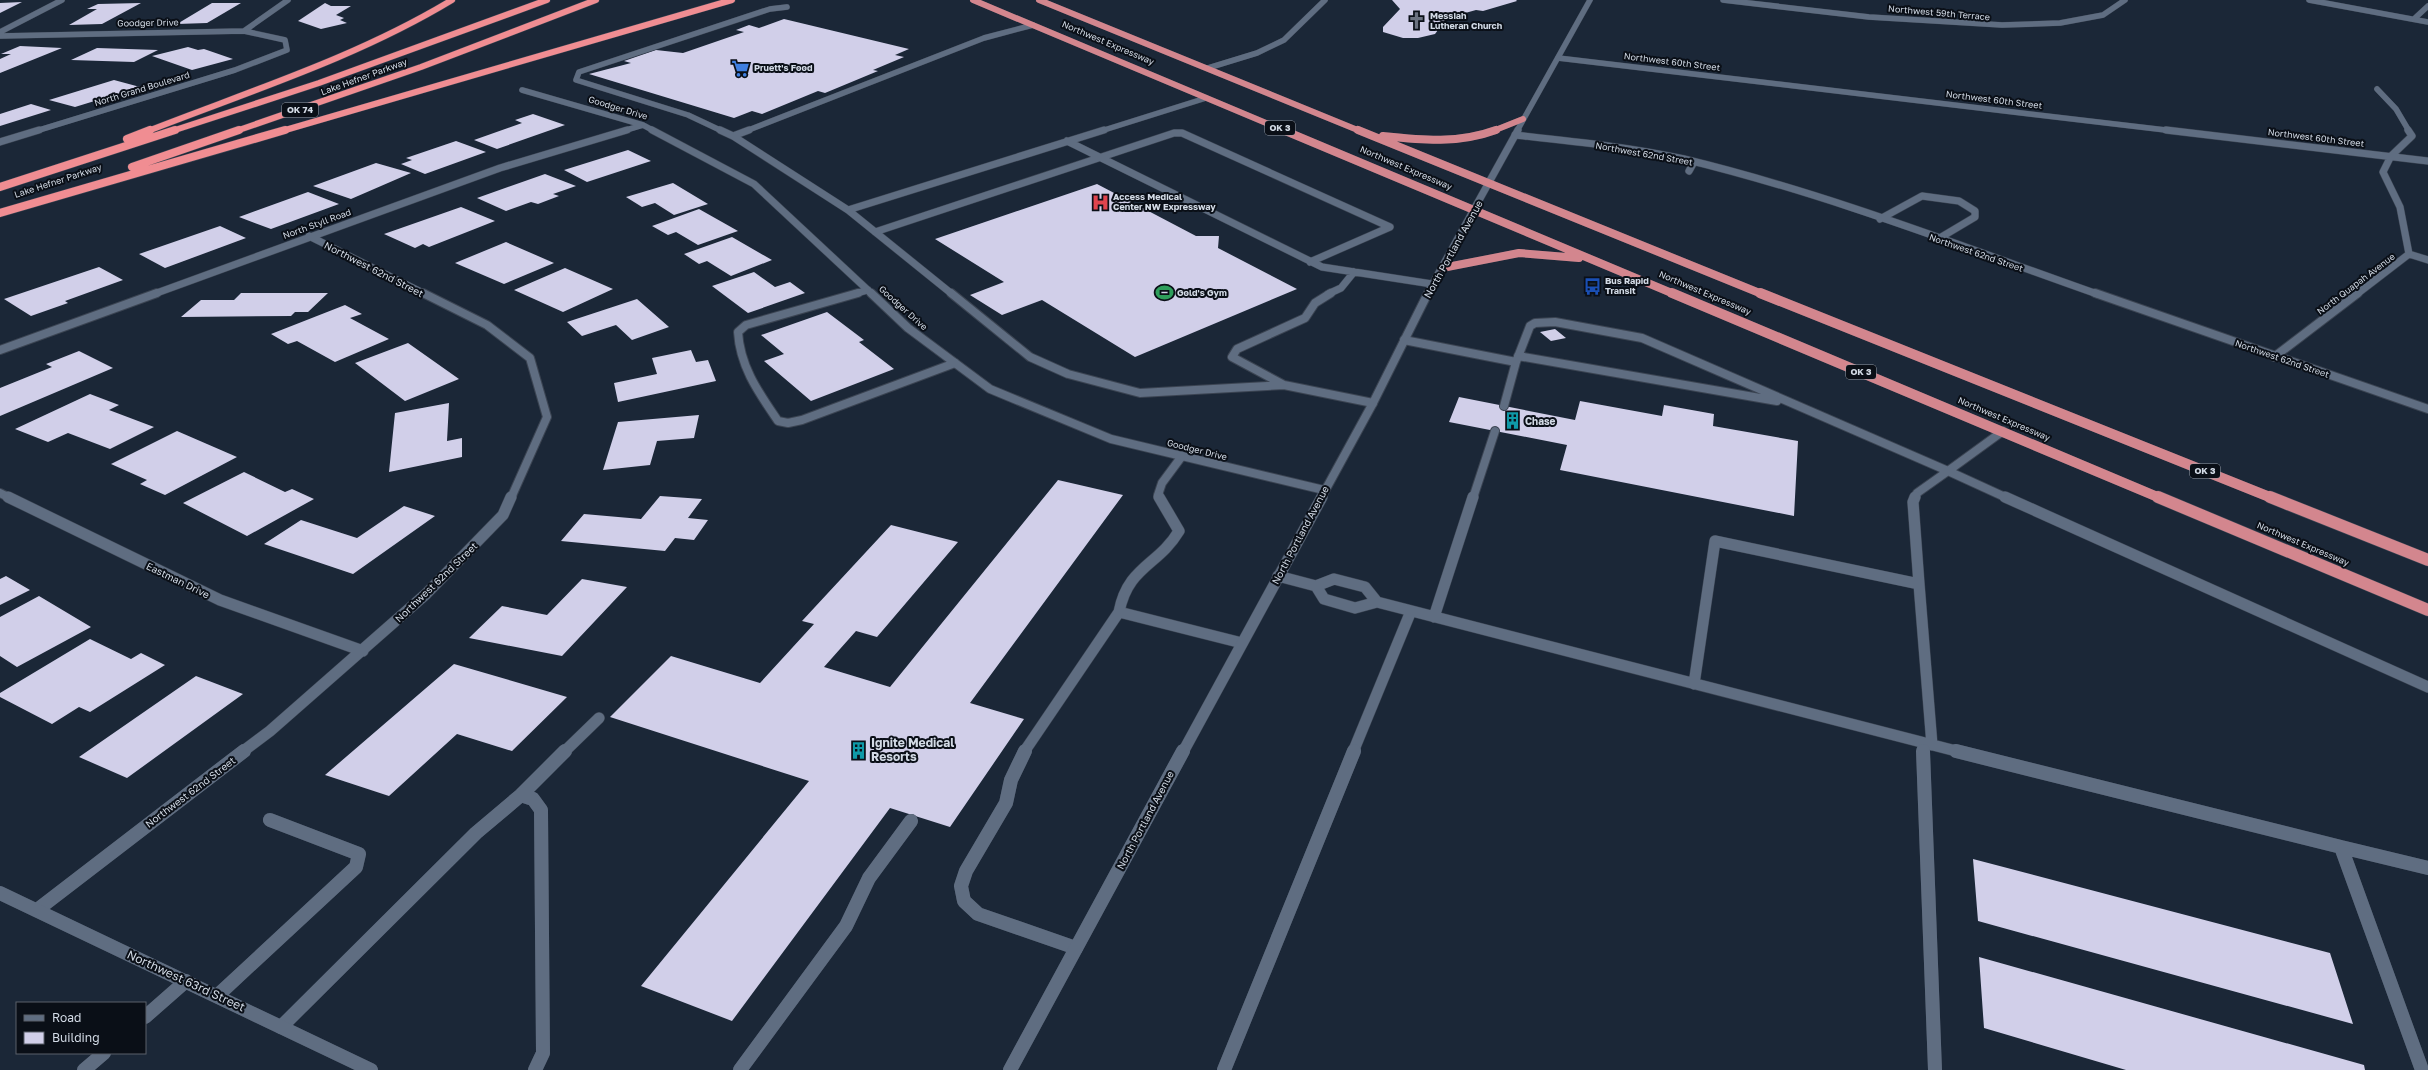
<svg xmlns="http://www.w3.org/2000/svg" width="2428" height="1070" viewBox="0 0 2428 1070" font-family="'Golos Text',sans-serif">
	<rect width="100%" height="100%" fill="#1b2737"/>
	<!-- building -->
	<path fill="#d1cfe9" d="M1392 0H1516L1517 1 1483 11 1476 10 1458 15 1450 14 1435 34 1418 38H1403L1383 32V27L1400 9Z
		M22 2 0 13V3Z
		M141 3 102 24 69 25 97 9H87L98 4Z
		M212 3H241L207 23 177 24Z
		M325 3 331 6H351L336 15 344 18 340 20 347 23 321 29 298 21Z
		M784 19 909 49 895 55 904 57 873 70 878 71 825 93 818 91 762 114 752 111 734 118 589 74 631 63 624 61 656 50 683 53 744 32 736 30 749 25 759 28Z
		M20 46 62 48 0 73V59L11 54H1Z
		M188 47 198 50 204 49 233 59 192 70 152 56Z
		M97 48 158 50 134 62 71 60Z
		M114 80 140 87 75 107 49 100Z
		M31 104 51 110 0 126V114Z
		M533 114 565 125 497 149 474 140 522 123 515 120Z
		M456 141 486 152 425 174 401 164 412 160 406 158Z
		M628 150 651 161 587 182 564 170Z
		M376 163 411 173 351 199 313 186Z
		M545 174 576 186 553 194 559 196 538 204 531 202 506 211 477 198Z
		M673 183 708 204 674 215 655 203 642 207 626 197Z
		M1097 184 1196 236H1219L1218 248 1297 289 1135 357 1042 300 1002 315 970 295 1004 282 935 239Z
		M308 192 339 204 271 229 239 217Z
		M461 207 495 221 429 247 423 244 415 248 384 234Z
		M699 209 738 231 698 245 676 232 668 235 652 226Z
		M220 226 246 238 165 268 139 254Z
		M732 237 772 260 731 276 707 261 699 264 684 254Z
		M506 242 554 263 504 284 455 263Z
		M99 267 123 280 65 301 68 303 31 316 4 299Z
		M565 268 613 289 563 312 514 290Z
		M754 272 775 287 790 282 805 293 748 313 712 286Z
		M241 293H328L308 312H295L291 316 181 317 201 300H234Z
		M637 299 669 327 632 340 616 325 582 336 567 322Z
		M345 305 362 314 350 318 389 339 335 362 297 341 288 344 271 334Z
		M827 312 864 340 859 342 894 369 811 401 764 361 784 354 761 335Z
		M1555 329 1566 338 1551 341 1540 332Z
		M408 343 459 379 405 401 355 363Z
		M691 350 696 362 708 360 716 381 618 402 614 383 657 374 652 358Z
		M79 351 113 368 0 416V388L52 367 46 364Z
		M90 394 119 405 109 410 154 427 110 449 68 433 48 442 15 429Z
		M1459 397 1575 420 1580 401 1662 416 1664 405 1714 414 1713 426 1798 441 1794 516 1560 470 1567 445 1449 422Z
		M449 403 447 441 462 438V457L389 472 395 413Z
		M699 415 694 438 657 441 650 465 603 470 618 422Z
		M177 431 237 457 165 495 140 484 147 480 111 464Z
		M244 472 285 492 292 489 314 499 247 536 183 503Z
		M1058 480 1123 495 970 703 1024 719 950 827 890 808 732 1021 641 986 809 781 610 717 671 656 760 683 814 624 802 621 891 525 958 542 877 637 856 631 824 667 890 687Z
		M660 496 702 499 688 518 708 520 694 540 675 538 665 551 561 541 584 514 641 519Z
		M404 506 435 516 353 574 264 544 301 520 357 538Z
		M6 576 30 590 0 605V579Z
		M582 579 627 587 562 656 469 638 502 606 547 615Z
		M39 596 91 627 17 667 0 656V617Z
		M90 639 131 659 141 653 165 665 90 712 79 707 52 724 0 697V693Z
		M454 664 567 697 512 751 457 734 389 796 325 775Z
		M196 676 243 694 127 778 79 757Z
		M1973 859 2330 953 2353 1024 1978 921Z
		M1979 957 2364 1065 2365 1070H2126L1984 1028Z"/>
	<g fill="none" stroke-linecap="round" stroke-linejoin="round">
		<defs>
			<path id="service-far4" d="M1208 68 1257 53 1284 40 1325 0
				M722 131 688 115 576 80 579 72 770 9 787 7
				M746 131 984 38 1033 25
				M1101 131 1206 98"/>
			<path id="service-far3" d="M720 130 733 136
				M749 130 733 136 848 210 952 294
				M1067 141 1322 267 1432 284
				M1689 171 1694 162
				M848 210 1104 130
				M875 232 1174 133H1182L1390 227 1310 262
				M854 294 868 290
				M1328 294 1341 288 1354 272"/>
			<path id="service-far2" d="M858 293 746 325 738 332C740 367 759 393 778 421L788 423 802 420 955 363
				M951 293 1030 357 1068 374 1140 393 1284 385 1373 403
				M1404 340 1516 362 1530 326 1535 323 1555 322 1642 338 1948 471 2003 431
				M1518 356 1777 401
				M1284 385 1232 357 1237 349 1305 318 1315 303 1331 293
				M1504 406 1516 362
				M1160 498 1158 495 1162 483 1182 456
				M1473 498 1495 431
				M1915 498 1917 493 1948 471 2007 498"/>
			<path id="service-far1" d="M2005 497 2428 687
				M1278 576 1316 586
				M1334 579 1365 587 1377 602 1355 608 1324 599 1316 586Z
				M1919 584 1932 745
				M1377 602 1960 752
				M1119 612C1128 566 1158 566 1179 531L1159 497
				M1434 617 1473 497
				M1694 684 1715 541 1919 584 1913 502 1915 497
				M1923 743V752
				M564 752 599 718
				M1024 752 1119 612 1242 643
				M1353 752 1411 611"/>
			<path id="service" d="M1025 751 1011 780 1006 803 966 871 961 886 964 901 978 914 1076 948
				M1923 751 1935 1070
				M1956 751 2341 847
				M521 795 533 799 541 810 543 1053 535 1070
				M217 996 356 867 359 854 270 820
				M145 1017 186 981
				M281 1027 476 833 521 795 565 751
				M84 1070 104 1053
				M740 1070 846 926 869 878 911 821
				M1224 1070 1354 751
				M2422 1070 2341 847 2428 868"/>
			<path id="minor-far4" d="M1723 0 1869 17 2002 25 2060 23 2103 15 2125 0
				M2309 0 2428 22
				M2414 19 2428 6
				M244 31 288 0
				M0 32 62 0
				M0 36 244 31 285 40 287 50 235 70 36 131
				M1558 58 2174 131
				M2377 89 2396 109 2409 131
				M522 90 643 125 654 131
				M623 131 643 125"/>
			<path id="minor-far3" d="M652 130 754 184 872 294
				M2166 130 2428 161
				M1515 135C1570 141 1630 147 1684 159 1825 193 1961 246 2097 294
				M0 142 39 130
				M1880 219 1922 196 1959 201 1975 211V217L1938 239
				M309 236 425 294
				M2409 254 2428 260
				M154 294 500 168 627 130
				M2357 294 2409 254 2400 207 2383 172 2391 156 2412 136 2408 130"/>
			<path id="minor-far2" d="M423 293 487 325 530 358 547 417 511 498
				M871 293 908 328 990 389 1111 439 1324 490
				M2095 293 2428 409
				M0 350 157 293
				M2274 357 2358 293
				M0 493 10 498"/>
			<path id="minor-far1" d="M8 497 220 600 363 651
				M242 752 270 731 426 594 503 515 511 497"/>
			<path id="minor" d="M37 910 244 751"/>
			<path id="secondary-far4" d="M1517 131 1590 0"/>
			<path id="secondary-far3" d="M1427 294 1518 130"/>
			<path id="secondary-far2" d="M1321 498 1373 403 1428 293"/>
			<path id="secondary-far1" d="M1183 752 1322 497"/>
			<path id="secondary" d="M0 893 371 1070
				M1010 1070 1183 751"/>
			<path id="trunk-far3" d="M973 0 1285 131
				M1039 0 1360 131
				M1493 131 1523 119"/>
			<path id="trunk-far2" d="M1283 130 1674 294
				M1358 130 1762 294
				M1383 136C1422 140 1458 144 1496 130
				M1442 268 1519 253 1579 258"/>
			<path id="trunk-far1" d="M1672 293 2160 498
				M1760 293 2272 498"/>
			<path id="trunk" d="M2158 497 2428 610
				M2270 497 2428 560"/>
			<path id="motorway-far1" d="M148 131C250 91 358 57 452 0
				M172 131 319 83 547 0
				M236 131 421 67 596 0
				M282 131 732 0"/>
			<path id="motorway" d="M127 139 150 130
				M132 167 239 130
				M0 187 175 130
				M0 213 285 130"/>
		</defs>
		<!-- service-far4 casing -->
		<use href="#service-far4" stroke="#3b4452" stroke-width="6"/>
		<!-- service-far3 casing -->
		<use href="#service-far3" stroke="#3b4452" stroke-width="8"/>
		<!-- service-far2 casing -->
		<use href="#service-far2" stroke="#3b4452" stroke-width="10"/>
		<!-- service-far1 casing -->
		<use href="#service-far1" stroke="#3b4452" stroke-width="12"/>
		<!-- service casing -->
		<use href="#service" stroke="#3b4452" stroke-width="14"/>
		<!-- minor-far4 casing -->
		<use href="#minor-far4" stroke="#3b4452" stroke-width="6"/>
		<!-- minor-far3 casing -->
		<use href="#minor-far3" stroke="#3b4452" stroke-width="8"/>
		<!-- minor-far2 casing -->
		<use href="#minor-far2" stroke="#3b4452" stroke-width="10"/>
		<!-- minor-far1 casing -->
		<use href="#minor-far1" stroke="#3b4452" stroke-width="12"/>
		<!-- minor casing -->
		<use href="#minor" stroke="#3b4452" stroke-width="14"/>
		<!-- secondary-far4 casing -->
		<use href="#secondary-far4" stroke="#3b4452" stroke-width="6"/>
		<!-- secondary-far3 casing -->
		<use href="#secondary-far3" stroke="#3b4452" stroke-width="8"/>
		<!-- secondary-far2 casing -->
		<use href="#secondary-far2" stroke="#3b4452" stroke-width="10"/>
		<!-- secondary-far1 casing -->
		<use href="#secondary-far1" stroke="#3b4452" stroke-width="12"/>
		<!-- secondary casing -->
		<use href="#secondary" stroke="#3b4452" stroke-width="14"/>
		<!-- trunk-far3 casing -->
		<use href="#trunk-far3" stroke="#3b4452" stroke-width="6"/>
		<!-- trunk-far2 casing -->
		<use href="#trunk-far2" stroke="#3b4452" stroke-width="8"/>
		<!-- trunk-far1 casing -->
		<use href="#trunk-far1" stroke="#3b4452" stroke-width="10"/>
		<!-- trunk casing -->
		<use href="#trunk" stroke="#3b4452" stroke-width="13"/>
		<!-- motorway-far1 casing -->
		<use href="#motorway-far1" stroke="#3b4452" stroke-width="7"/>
		<!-- motorway casing -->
		<use href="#motorway" stroke="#3b4452" stroke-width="9"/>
		<!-- service-far4 -->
		<use href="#service-far4" stroke="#5f6d81" stroke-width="5.5"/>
		<!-- service-far3 -->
		<use href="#service-far3" stroke="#5f6d81" stroke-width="7"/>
		<!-- service-far2 -->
		<use href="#service-far2" stroke="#5f6d81" stroke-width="8"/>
		<!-- service-far1 -->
		<use href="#service-far1" stroke="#5f6d81" stroke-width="11"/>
		<!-- service -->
		<use href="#service" stroke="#5f6d81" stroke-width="14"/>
		<!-- minor-far4 -->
		<use href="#minor-far4" stroke="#5f6d81" stroke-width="5.5"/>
		<!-- minor-far3 -->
		<use href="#minor-far3" stroke="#5f6d81" stroke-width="7"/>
		<!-- minor-far2 -->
		<use href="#minor-far2" stroke="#5f6d81" stroke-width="8"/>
		<!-- minor-far1 -->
		<use href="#minor-far1" stroke="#5f6d81" stroke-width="11"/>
		<!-- minor -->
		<use href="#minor" stroke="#5f6d81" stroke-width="14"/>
		<!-- secondary-far4 -->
		<use href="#secondary-far4" stroke="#5f6d81" stroke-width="5.5"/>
		<!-- secondary-far3 -->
		<use href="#secondary-far3" stroke="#5f6d81" stroke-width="7"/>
		<!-- secondary-far2 -->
		<use href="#secondary-far2" stroke="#5f6d81" stroke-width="8"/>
		<!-- secondary-far1 -->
		<use href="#secondary-far1" stroke="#5f6d81" stroke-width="11"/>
		<!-- secondary -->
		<use href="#secondary" stroke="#5f6d81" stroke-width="14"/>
		<!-- trunk-far3 -->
		<use href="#trunk-far3" stroke="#d3868e" stroke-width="6"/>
		<!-- trunk-far2 -->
		<use href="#trunk-far2" stroke="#d3868e" stroke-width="8"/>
		<!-- trunk-far1 -->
		<use href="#trunk-far1" stroke="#d3868e" stroke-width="10"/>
		<!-- trunk -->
		<use href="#trunk" stroke="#d3868e" stroke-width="12"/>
		<!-- motorway-far1 -->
		<use href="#motorway-far1" stroke="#f08d92" stroke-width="6"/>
		<!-- motorway -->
		<use href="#motorway" stroke="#f08d92" stroke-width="8"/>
	</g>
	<!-- icons -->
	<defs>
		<symbol id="church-bare" viewBox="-9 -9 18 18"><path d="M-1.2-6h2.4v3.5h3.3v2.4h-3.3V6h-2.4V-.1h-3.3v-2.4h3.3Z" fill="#6b7280" stroke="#0a0f17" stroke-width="2.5" paint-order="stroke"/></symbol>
		<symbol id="supermarket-bare" viewBox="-9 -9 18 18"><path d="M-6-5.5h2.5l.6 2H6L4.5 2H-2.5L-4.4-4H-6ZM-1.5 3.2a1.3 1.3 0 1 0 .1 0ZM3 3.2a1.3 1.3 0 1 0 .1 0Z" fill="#3f7fe0" stroke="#0a0f17" stroke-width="2.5" paint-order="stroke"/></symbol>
		<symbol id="hospital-bare" viewBox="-9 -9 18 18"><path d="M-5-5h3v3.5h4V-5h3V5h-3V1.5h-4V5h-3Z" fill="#e0444e" stroke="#0a0f17" stroke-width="2.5" paint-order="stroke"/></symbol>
		<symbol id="bus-bare" viewBox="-9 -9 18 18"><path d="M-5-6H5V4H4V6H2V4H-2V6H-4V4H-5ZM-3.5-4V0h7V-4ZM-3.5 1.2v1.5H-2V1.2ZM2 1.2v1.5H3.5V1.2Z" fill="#1a4fb4" stroke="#0a0f17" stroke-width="2.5" paint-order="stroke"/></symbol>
		<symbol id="stadium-bare" viewBox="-9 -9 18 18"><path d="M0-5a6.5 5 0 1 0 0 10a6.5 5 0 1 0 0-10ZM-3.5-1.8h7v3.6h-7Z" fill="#2e9e5b" stroke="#0a0f17" stroke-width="2.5" paint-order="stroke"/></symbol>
		<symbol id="building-bare" viewBox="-9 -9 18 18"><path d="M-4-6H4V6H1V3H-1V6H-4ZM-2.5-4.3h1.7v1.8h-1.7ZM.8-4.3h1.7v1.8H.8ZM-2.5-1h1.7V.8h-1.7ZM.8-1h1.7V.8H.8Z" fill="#0f9aa8" stroke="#0a0f17" stroke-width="2.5" paint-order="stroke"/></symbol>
	</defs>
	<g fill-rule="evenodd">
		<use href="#church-bare" x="1404" y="8" width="25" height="25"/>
		<use href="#supermarket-bare" x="728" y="56" width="25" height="25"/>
		<use href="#hospital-bare" x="1088" y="190" width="25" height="25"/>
		<use href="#bus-bare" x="1580" y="274" width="25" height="25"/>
		<use href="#stadium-bare" x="1152" y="280" width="25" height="25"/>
		<use href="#building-bare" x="1500" y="408" width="25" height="25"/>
		<use href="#building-bare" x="846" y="738" width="25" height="25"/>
	</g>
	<g text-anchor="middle" stroke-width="4" stroke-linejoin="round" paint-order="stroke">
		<!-- far-street labels -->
		<g font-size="9" fill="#d3dbe6" stroke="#0a0f17">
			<text transform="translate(1939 13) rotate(5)" y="3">Northwest 59th Terrace</text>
			<text transform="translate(148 23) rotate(-1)" y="3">Goodger Drive</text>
			<text transform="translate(1108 43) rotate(23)" y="3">Northwest Expressway</text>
			<text transform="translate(1672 62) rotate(7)" y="3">Northwest 60th Street</text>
			<text transform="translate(364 77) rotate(-20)" y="3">Lake Hefner Parkway</text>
			<text transform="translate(142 89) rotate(-17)" y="3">North Grand Boulevard</text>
			<text transform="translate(1994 100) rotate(7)" y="3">Northwest 60th Street</text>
			<text transform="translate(618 108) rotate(17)" y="3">Goodger Drive</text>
			<text transform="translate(2316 138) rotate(7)" y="3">Northwest 60th Street</text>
			<text transform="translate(1644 154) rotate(10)" y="3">Northwest 62nd Street</text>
			<text transform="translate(1406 168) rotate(23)" y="3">Northwest Expressway</text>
			<text transform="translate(58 181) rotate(-18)" y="3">Lake Hefner Parkway</text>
			<text transform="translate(317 224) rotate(-20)" y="3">North Styll Road</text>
			<text transform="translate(1976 253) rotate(19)" y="3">Northwest 62nd Street</text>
			<text transform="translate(2356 284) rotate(-37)" y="3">North Quapah Avenue</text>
			<text transform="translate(1705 293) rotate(23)" y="3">Northwest Expressway</text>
			<text transform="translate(903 308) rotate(42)" y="3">Goodger Drive</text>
			<text transform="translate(2282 359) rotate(19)" y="3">Northwest 62nd Street</text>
			<text transform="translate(2004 419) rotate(23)" y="3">Northwest Expressway</text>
			<text transform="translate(1197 450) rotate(14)" y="3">Goodger Drive</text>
			<text transform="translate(2303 544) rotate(23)" y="3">Northwest Expressway</text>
		</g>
		<!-- far-poi labels -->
		<g font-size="9" font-weight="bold" fill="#d3dbe6" stroke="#0a0f17" text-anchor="start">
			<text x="1430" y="19">Messiah<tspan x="1430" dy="10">Lutheran Church</tspan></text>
			<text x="754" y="71">Pruett's Food</text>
			<text x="1113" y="200">Access Medical<tspan x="1113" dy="10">Center NW Expressway</tspan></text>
			<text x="1605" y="284">Bus Rapid<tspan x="1605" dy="10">Transit</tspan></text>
			<text x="1177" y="296">Gold's Gym</text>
		</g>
		<!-- shield labels -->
		<g fill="#0a0f17" stroke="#979ea8" stroke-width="1">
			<rect x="282" y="103" width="36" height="14" rx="3"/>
			<rect x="1265" y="121" width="30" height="14" rx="3"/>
			<rect x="1846" y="365" width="30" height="14" rx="3"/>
			<rect x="2190" y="464" width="30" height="14" rx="3"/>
		</g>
		<g font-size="9" font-weight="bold" fill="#d3dbe6">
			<text x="300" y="113">OK 74</text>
			<text x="1280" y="131">OK 3</text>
			<text x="1861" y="375">OK 3</text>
			<text x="2205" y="474">OK 3</text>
		</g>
		<!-- street labels -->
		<g font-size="10" fill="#d3dbe6" stroke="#0a0f17">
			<text transform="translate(1453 249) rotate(-61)" y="4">North Portland Avenue</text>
			<text transform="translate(374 269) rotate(27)" y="4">Northwest 62nd Street</text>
			<text transform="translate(1300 535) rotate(-62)" y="4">North Portland Avenue</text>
			<text transform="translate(178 580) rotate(26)" y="4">Eastman Drive</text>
			<text transform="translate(436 582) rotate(-44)" y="4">Northwest 62nd Street</text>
			<text transform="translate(190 792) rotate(-37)" y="4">Northwest 62nd Street</text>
			<text transform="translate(1145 820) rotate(-62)" y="4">North Portland Avenue</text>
		</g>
		<!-- poi labels -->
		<g font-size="10" font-weight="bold" fill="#d3dbe6" stroke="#0a0f17" text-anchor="start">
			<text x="1525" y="425">Chase</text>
		</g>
		<!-- near-poi labels -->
		<g font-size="12" font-weight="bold" fill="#d3dbe6" stroke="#0a0f17" text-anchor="start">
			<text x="871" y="747">Ignite Medical<tspan x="871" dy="14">Resorts</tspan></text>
		</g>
		<!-- near-street labels -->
		<g font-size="12" fill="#d3dbe6" stroke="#0a0f17">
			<text transform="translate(186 981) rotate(25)" y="4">Northwest 63rd Street</text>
		</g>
	</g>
	<!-- legend -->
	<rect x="16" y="1002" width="130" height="52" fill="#0a0f17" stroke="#5a616a"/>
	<rect x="24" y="1015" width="20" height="6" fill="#5f6d81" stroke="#5a616a"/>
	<text x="52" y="1022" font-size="12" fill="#d3dbe6">Road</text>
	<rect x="24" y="1032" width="20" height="12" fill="#d1cfe9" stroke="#5a616a"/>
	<text x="52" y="1042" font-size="12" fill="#d3dbe6">Building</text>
</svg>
